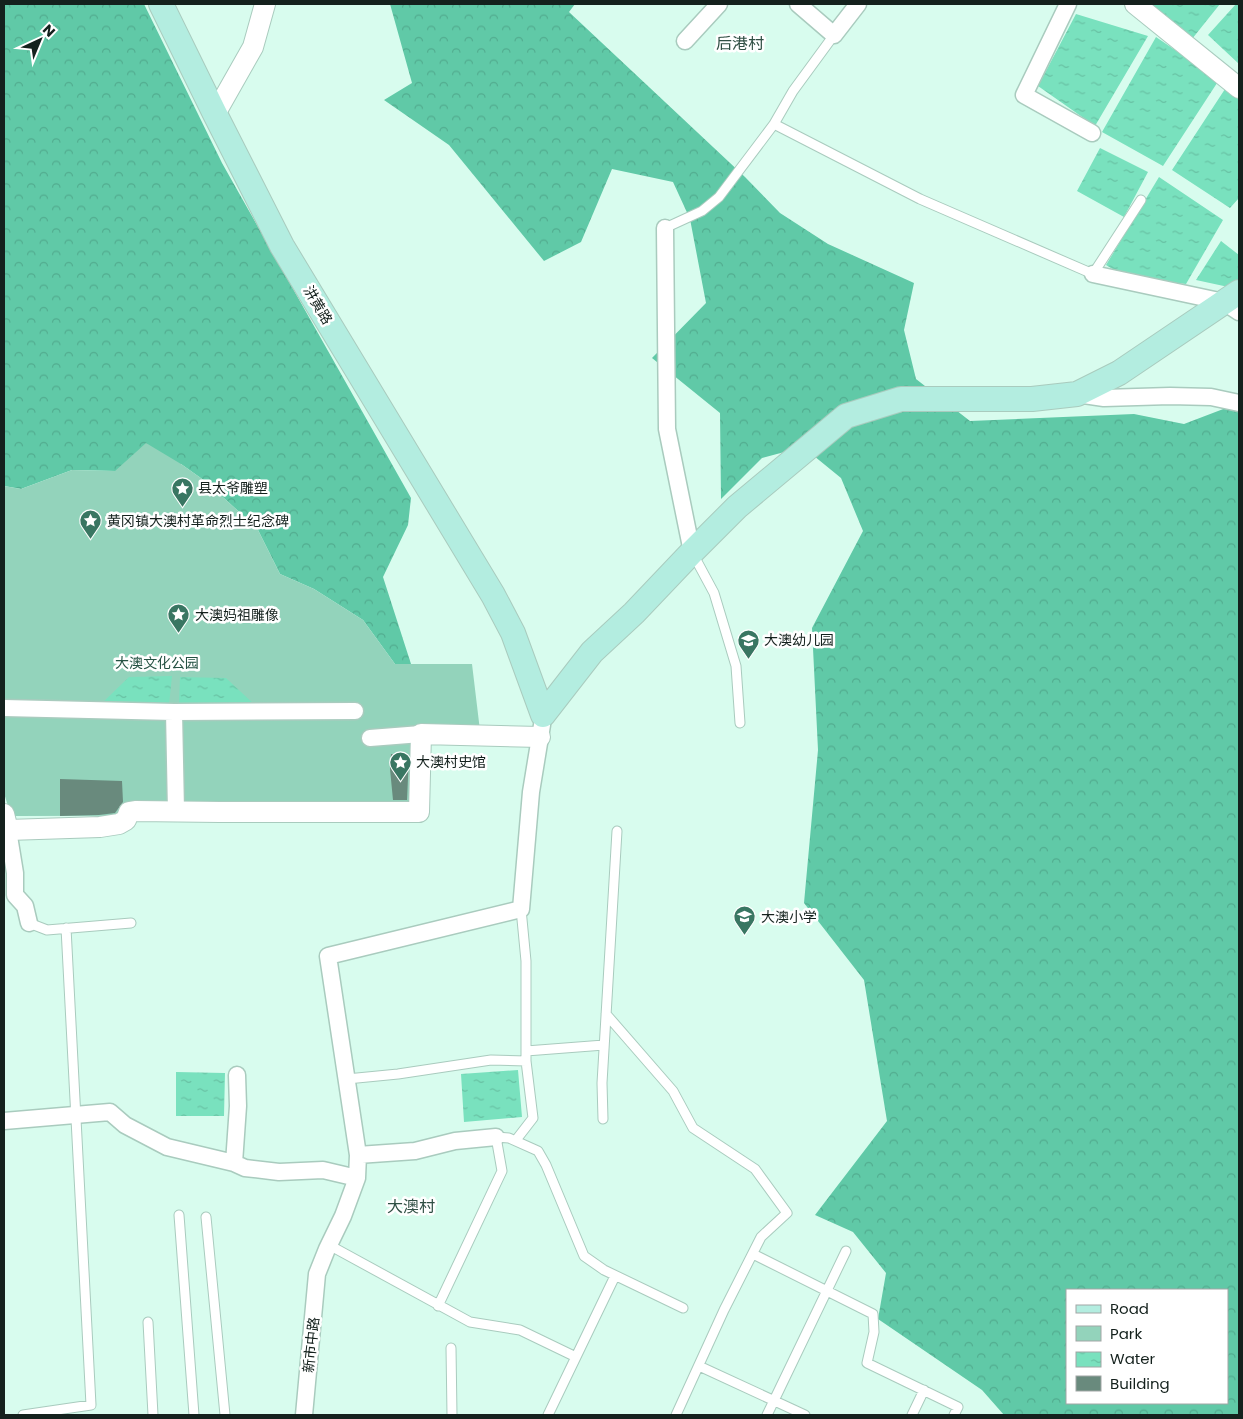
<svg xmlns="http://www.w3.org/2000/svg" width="1243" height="1419" viewBox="0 0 1243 1419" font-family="Poppins,'Noto Sans SC',sans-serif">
	<defs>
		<pattern id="forest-crowns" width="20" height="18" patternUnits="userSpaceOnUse" patternTransform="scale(1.25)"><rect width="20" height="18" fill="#60c9a7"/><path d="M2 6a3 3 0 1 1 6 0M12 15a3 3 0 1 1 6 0" fill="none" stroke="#52ac8f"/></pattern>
		<pattern id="water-ripples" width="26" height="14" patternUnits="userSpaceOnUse" patternTransform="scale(1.25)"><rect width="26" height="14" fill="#79e1be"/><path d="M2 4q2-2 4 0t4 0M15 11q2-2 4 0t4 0" fill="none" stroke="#68c1a3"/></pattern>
	</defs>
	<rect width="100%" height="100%" fill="#d8fcee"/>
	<!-- forest -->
	<path fill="url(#forest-crowns)" fill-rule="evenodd" d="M4 4H144L222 163 411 498 408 525 383 577 411 664H395L363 620 314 589 280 574 257 528 205 481 181 464 116 471 72 470 21 489 4 486Z
		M390 4H575L569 12 745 177 780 213 828 244 914 283 904 330 916 379 970 421 1134 414 1184 424 1239 403V1415H1004L982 1390 878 1319 886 1273 853 1232 815 1215 887 1121 864 980 804 903 818 750 812 628 863 531 841 478 803 447 762 458 721 499 720 413 652 358 706 303 690 219 673 182 612 169 581 242 544 261 449 145 384 100 412 83ZM1067 1290H1227V1403H1067Z"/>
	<!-- park -->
	<path fill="#93d3bb" d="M146 443 181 464 205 481 257 528 280 574 314 589 363 620 395 664H472L481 739 425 744 421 815 11 816 4 793V486L21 489 72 470 115 471Z"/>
	<!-- water -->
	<path fill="url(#water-ripples)" d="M1151 4H1220L1192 39Z
		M1236 4H1239V64L1208 35Z
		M1076 14 1148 36 1095 126 1038 86Z
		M1156 37 1219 80 1163 166 1102 132Z
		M1225 89 1239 100V198L1230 208 1172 170Z
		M1100 148 1148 172 1124 217 1077 191Z
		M1159 177 1223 220 1186 284 1127 278 1106 265Z
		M1221 241 1239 255V283L1233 288 1196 280Z
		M172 676 169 705 99 706 129 677Z
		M180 677 226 678 256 706 179 705Z
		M518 1070 522 1117 464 1122 461 1074Z
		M176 1072 225 1073 224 1116H176Z"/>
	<!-- building -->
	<path fill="#698a7d" d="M391 754 409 755 407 800H393L390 769Z
		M60 779 122 781 123 802 115 813 99 815 60 816Z"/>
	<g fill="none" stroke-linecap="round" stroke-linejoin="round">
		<defs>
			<path id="service" d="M774 124 920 199 1093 274 1141 200
				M665 228 702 211 719 197 774 124 793 91 834 35
				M693 554 714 593 736 666 740 723
				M29 923 47 930 131 923
				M606 1014 673 1091 693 1128 755 1169 787 1213 761 1237 724 1310 676 1415
				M526 1051 604 1045
				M347 1079 398 1074 491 1060 526 1061
				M603 1119 602 1083 617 831
				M516 1140 533 1118 526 1061V961L521 909
				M179 1215 194 1415
				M206 1217 225 1415
				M329 1245 470 1322 520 1330 576 1357
				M753 1254 873 1314 874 1332 867 1363 958 1407 954 1415
				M438 1306 502 1171 496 1137 509 1138 538 1151 546 1165 584 1256 604 1270 683 1308
				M148 1322 153 1415
				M451 1348 452 1415
				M699 1366 805 1415
				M23 1415 91 1405 66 928
				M548 1415 615 1276
				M767 1415 846 1251
				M912 1415 924 1390"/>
			<path id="minor" d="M798 4 834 35 858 4
				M1068 4 1024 95 1092 133
				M685 41 719 4
				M665 228 667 429 692 552
				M1093 274 1224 302 1239 312
				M1077 394 1104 398 1170 396 1211 397 1239 403
				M4 708 174 712 355 711
				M174 712 176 811
				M370 738 421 734
				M8 830 15 873V895L25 906 29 923
				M4 1121 110 1112 125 1125 167 1147 234 1163 245 1168 279 1172 323 1170 357 1178
				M358 1155 415 1151 455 1141 496 1137
				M234 1163 238 1106 237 1075
				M304 1415 317 1274 327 1249 343 1216 357 1178 358 1155 328 956 521 909 531 792 542 725"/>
			<path id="tertiary" d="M1135 4 1239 88
				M215 114 253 47 265 4
				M4 814 8 830 100 827 119 824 126 820 129 812 135 811 220 812H419L421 734 540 737"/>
			<path id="secondary" d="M161 4 215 114 282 246 493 595 513 633 543 715 592 652 634 613 692 552 737 507 846 416 901 399H1032L1077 394 1119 373 1239 292"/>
		</defs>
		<!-- service casing -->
		<use href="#service" stroke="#a9cbbe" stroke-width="11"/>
		<!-- minor casing -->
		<use href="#minor" stroke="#a9cbbe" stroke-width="19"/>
		<!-- tertiary casing -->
		<use href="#tertiary" stroke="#a9cbbe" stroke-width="22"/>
		<!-- secondary casing -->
		<use href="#secondary" stroke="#a9cbbe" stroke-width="26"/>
		<!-- service -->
		<use href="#service" stroke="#fff" stroke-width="9"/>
		<!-- minor -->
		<use href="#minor" stroke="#fff" stroke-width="16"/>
		<!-- tertiary -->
		<use href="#tertiary" stroke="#fff" stroke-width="20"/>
		<!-- secondary -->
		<use href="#secondary" stroke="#b3ede0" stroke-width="24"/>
	</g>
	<!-- icons -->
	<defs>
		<symbol id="sight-pin" viewBox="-11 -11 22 30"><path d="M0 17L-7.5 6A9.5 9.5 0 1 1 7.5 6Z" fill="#397662" stroke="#fff"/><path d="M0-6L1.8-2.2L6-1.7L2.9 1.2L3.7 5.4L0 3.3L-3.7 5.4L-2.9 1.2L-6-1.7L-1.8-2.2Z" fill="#fff"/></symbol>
		<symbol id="school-pin" viewBox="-11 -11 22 30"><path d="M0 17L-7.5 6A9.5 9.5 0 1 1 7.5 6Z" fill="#397662" stroke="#fff"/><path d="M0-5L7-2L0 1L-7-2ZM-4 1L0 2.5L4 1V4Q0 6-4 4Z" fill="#fff"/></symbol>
	</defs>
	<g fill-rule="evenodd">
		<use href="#sight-pin" x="170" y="476" width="25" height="34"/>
		<use href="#sight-pin" x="78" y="508" width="25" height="34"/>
		<use href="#sight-pin" x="166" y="602" width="25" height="34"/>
		<use href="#school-pin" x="736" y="628" width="25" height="34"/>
		<use href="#sight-pin" x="388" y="750" width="25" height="34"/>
		<use href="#school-pin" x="732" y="904" width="25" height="34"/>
	</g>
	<g text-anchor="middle" stroke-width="5" stroke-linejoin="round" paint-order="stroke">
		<!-- street labels -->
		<g font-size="14" fill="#14211d" stroke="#fff">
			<text transform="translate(318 305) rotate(59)" y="5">汫黄路</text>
			<text transform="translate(311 1345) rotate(-84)" y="5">新市中路</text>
		</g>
		<!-- poi labels -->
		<g font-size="14" fill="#14211d" stroke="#fff" text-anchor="start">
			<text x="198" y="493">县太爷雕塑</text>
			<text x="107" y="526">黄冈镇大澳村革命烈士纪念碑</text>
			<text x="195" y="620">大澳妈祖雕像</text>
			<text x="764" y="645">大澳幼儿园</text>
			<text x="416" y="767">大澳村史馆</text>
			<text x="761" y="922">大澳小学</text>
		</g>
		<!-- park labels -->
		<g font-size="14" fill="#255243" stroke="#fff">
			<text x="157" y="668">大澳文化公园</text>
		</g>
		<!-- quarter labels -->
		<g font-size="16" fill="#304f44" stroke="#fff">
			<text x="740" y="49">后港村</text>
			<text x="411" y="1212">大澳村</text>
		</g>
	</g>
	<!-- border -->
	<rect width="1243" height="1419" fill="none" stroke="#14211d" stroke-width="10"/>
	<!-- legend -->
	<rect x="1066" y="1289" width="162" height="115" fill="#ffffff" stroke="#a1a6a5"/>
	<rect x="1076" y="1305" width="25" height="8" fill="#b3ede0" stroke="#a1a6a5"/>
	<text x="1110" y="1314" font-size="15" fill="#14211d">Road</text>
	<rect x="1076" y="1326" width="25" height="15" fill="#93d3bb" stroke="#a1a6a5"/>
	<text x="1110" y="1339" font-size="15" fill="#14211d">Park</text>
	<rect x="1076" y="1352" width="25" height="15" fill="url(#water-ripples)" stroke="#a1a6a5"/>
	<text x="1110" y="1364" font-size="15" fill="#14211d">Water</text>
	<rect x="1076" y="1376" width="25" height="15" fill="#698a7d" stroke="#a1a6a5"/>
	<text x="1110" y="1389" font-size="15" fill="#14211d">Building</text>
	<!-- north arrow -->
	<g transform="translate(40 40) rotate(44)" stroke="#ffffff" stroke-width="4" paint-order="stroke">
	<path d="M0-4L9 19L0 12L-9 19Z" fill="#14211d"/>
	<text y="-8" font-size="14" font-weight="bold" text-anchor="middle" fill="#14211d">N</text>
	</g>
</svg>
